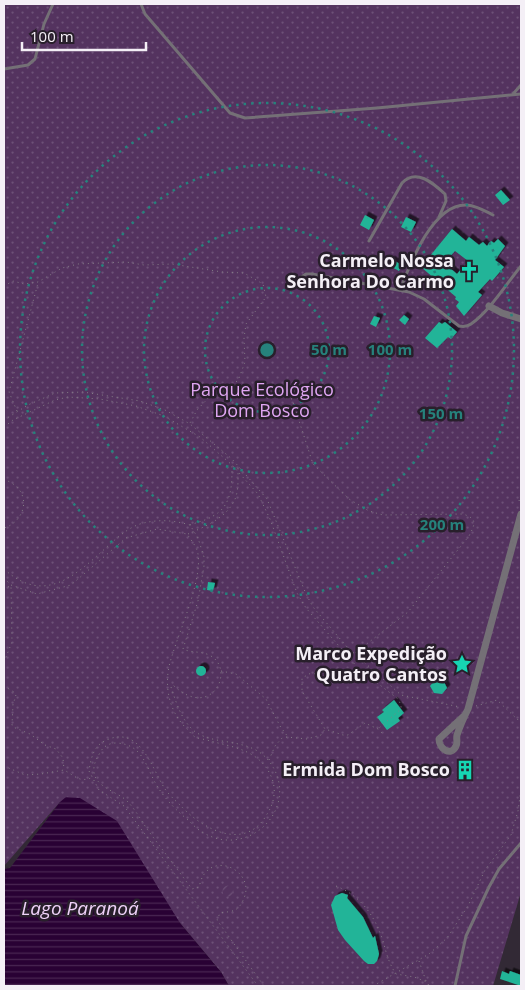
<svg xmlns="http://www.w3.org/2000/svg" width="525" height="990" viewBox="0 0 525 990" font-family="'Open Sans',sans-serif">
	<defs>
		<pattern id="park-dots" width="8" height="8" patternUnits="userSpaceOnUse" patternTransform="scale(1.25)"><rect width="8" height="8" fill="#54335f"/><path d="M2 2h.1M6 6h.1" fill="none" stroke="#6d5177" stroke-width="1.8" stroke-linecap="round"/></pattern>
		<pattern id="garden-furrows" width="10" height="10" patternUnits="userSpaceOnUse" patternTransform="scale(1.25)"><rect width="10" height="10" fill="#54335f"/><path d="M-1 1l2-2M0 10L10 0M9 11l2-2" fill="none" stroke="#6d5177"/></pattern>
		<pattern id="water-rules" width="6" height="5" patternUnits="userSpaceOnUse" patternTransform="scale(1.25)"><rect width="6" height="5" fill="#290134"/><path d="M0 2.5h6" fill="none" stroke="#492652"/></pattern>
		<filter id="shadow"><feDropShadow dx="3.5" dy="-3.5" stdDeviation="0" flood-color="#0009"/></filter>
	</defs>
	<rect width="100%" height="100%" fill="#322935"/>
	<!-- park -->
	<path fill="url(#park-dots)" d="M4 4H521V892L493 986H229L221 972 180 923 60 802 4 866Z"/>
	<!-- garden -->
	<path fill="url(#garden-furrows)" d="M222.5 891a5.5 5.5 0 1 1 11 0a5.5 5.5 0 1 1-11 0Z"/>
	<!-- water -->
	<path fill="url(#water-rules)" d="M66 797 80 798 117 821 180 923 221 972 229 986H4V869L10 868 60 802Z"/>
	<!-- building -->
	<path fill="#22b498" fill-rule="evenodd" filter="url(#shadow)" d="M501 190 510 200 503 205 495 195Z
		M365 215 374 220 369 230 360 225Z
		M406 217 416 222 411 232 401 227Z
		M452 229 466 241 469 237 479 245 483 242 487 246 491 241 494 243 498 239 505 246 495 260 504 267 492 281 490 279 478 292 482 295 464 316 456 306 459 302 455 299 456 297 421 267ZM455 251 468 261 457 274 444 263Z
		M391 259 402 265 399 271 388 265Z
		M404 315 409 319 405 325 399 320Z
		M374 316 380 318 376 327 370 324Z
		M439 322 442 324 445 322 457 332 451 339 448 337 437 348 425 338Z
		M208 582 215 583 213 591 207 590Z
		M196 671a5 5 0 1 1 10 0a5 5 0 1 1-10 0Z
		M435 680H443L447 688 442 694 434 693 430 686Z
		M394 700 404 713 398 718 400 721 387 730 377 717 384 712 382 710Z
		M342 893 348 895 347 898 363 917 373 938 375 936 379 954 377 961 374 964H368L364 961 345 940 338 930 331 905 335 896Z
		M502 971 509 974 510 971 521 975V986L500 979Z"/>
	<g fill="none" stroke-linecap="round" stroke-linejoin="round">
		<!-- path -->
		<path stroke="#847d86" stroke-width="1" stroke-dasharray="1 4" stroke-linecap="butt" d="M4 286 13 281 24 284 38 282 62 268 78 264 126 262 144 265 172 264 222 272 244 273 263 284 266 297 246 324 244 338 245 362 239 378 232 388 214 392 197 410 190 423
			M232 388 292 399 313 464 349 499 369 511 383 515 463 514C478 519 475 524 469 536L408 612 355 653
			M17 411 9 392 38 283
			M4 420 28 405 55 393 83 392 140 401 165 410 190 424 232 459 267 499 306 594 313 607 347 647 401 695 460 707
			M4 427 13 420 55 400 68 397 100 399 136 406 164 416 200 437 232 465 258 494 270 519 297 593 306 608 358 668 398 699 401 705V709L378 729
			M4 479C8 481 14 484 17 487 31 502 21 523 4 528
			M519 501 521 494
			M190 525C198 522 207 520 213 516 232 506 232 485 232 466
			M188 534C204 527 224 519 233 503 239 494 238 479 238 468
			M4 569C45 606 76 575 109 545 118 537 128 528 140 524 157 519 173 520 190 525L198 538 204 557V566L198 601 183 649C191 653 201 651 209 655 237 668 212 722 173 685L171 687C176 702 181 719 193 730 213 747 249 736 269 761 303 806 249 861 202 832 197 829 192 824 188 820 177 811 167 801 159 789 146 770 145 744 116 743 110 743 104 746 101 751 97 758 93 764 94 772 95 787 118 792 127 801 135 809 141 820 147 829 162 849 177 869 192 889L199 887C200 884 201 879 203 876 217 852 255 873 244 898 242 903 240 907 235 910 231 912 225 912 220 913L217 920 264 986
			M4 578 11 585 37 594 71 585 126 538 157 529 187 534C191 540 197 547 198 554 202 581 180 629 172 656 163 681 167 710 187 729 189 731 192 735 195 737 199 739 205 739 210 741 233 747 258 750 270 774 273 780 275 787 274 795 273 805 269 811 264 819 241 851 200 827 180 805 175 800 169 795 165 789 152 769 141 727 109 739 94 744 91 757 89 771L99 790 124 806 258 986
			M4 590 11 585
			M4 662 12 642 11 585
			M358 669C338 680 333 678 311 673L302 678V691L325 729 343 735H348L365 723 378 729 382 733
			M221 671 236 674 266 699 280 726 288 737
			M4 686 14 692 16 696 13 704 12 725 13 727 30 734 45 745 56 749 63 758 64 770
			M476 706 497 700 518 720 521 718
			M269 760 275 746 282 738 287 737 307 739 321 735 325 729
			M4 766 25 775 41 774 64 770C77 777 79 783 94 777
			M336 886C361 896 375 916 383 941 386 952 389 964 396 974L414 977 427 982 429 986
			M419 961 426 981
			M373 986 429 954 447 938 468 906 485 870 511 835 518 811 521 789"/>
		<!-- service -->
		<path stroke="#747076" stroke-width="3" d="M141 4 145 14 230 113 245 118 377 108 521 94
			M4 69 28 65 35 59 44 24 53 4
			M513 94 521 85
			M369 241 402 183C416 168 433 183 445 194L446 201 439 217
			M292 283 306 274H312L409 292 424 299 459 326C464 327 467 327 471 324 489 312 507 283 521 266
			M400 290C410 264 433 203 467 205 477 206 485 211 493 215
			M455 986 466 936 489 887 499 869 521 843"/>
		<!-- minor -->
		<path stroke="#747076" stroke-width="7" d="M489 306 502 313 521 319
			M465 715 439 739C439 749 451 757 456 746 458 742 456 739 457 735 460 726 464 717 468 709L521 514"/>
	</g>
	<!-- distance rings -->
	<g fill="none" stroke="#26827c" stroke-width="2.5" stroke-dasharray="2.5 5">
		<circle cx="267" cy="350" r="62"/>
		<circle cx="267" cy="350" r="123"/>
		<circle cx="267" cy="350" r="185"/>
		<circle cx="267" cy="350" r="247"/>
	</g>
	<!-- icons -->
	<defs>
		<symbol id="church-bare" viewBox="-9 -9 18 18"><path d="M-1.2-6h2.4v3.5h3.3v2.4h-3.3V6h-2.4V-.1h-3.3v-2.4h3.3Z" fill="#16d5b3" stroke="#281f2b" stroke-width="2.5" paint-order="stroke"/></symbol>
		<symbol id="sight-bare" viewBox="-9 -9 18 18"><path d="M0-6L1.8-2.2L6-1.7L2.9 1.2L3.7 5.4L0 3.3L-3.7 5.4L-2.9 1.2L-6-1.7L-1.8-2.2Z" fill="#16d5b3" stroke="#281f2b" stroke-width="2.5" paint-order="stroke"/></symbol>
		<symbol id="building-bare" viewBox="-9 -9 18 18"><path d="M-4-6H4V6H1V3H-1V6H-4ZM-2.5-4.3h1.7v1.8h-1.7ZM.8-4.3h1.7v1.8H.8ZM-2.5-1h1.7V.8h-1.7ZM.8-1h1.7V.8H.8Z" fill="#16d5b3" stroke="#281f2b" stroke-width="2.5" paint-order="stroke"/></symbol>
	</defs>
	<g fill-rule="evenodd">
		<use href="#church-bare" x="455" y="257" width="28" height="28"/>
		<use href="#sight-bare" x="448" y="650" width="28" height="28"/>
		<use href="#building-bare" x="451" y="756" width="28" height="28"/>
	</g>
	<g text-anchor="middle" stroke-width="5" stroke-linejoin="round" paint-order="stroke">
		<!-- poi labels -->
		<g font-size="18" font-weight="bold" fill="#f4eff6" stroke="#281f2b" text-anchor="end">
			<text x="454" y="267">Carmelo Nossa<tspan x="454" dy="21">Senhora Do Carmo</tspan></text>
			<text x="447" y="660">Marco Expedição<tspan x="447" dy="21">Quatro Cantos</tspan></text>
			<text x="450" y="776">Ermida Dom Bosco</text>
		</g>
		<!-- park labels -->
		<g font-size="18" fill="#e0a6f3" stroke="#281f2b">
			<text x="262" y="396">Parque Ecológico<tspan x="262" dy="21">Dom Bosco</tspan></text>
		</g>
		<!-- water labels -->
		<g font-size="19" font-style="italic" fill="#efd2f9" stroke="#281f2b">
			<text x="80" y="915">Lago Paranoá</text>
		</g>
	</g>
	<circle cx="267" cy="350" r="8" fill="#26827c" stroke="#281f2b" stroke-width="2.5"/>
	<g font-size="15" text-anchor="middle" font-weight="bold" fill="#26827c" stroke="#281f2b" stroke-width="5" stroke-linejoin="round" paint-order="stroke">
		<text x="329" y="355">50 m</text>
		<text x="390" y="355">100 m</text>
		<text x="441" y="419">150 m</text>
		<text x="442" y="530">200 m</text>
	</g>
	<!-- border -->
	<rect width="525" height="990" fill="none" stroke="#f4eff6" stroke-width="10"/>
	<!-- scale -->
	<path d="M22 42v8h124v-8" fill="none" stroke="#f4eff6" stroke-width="2.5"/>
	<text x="30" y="42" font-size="15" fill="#f4eff6" stroke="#281f2b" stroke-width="4" paint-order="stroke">100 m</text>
</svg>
